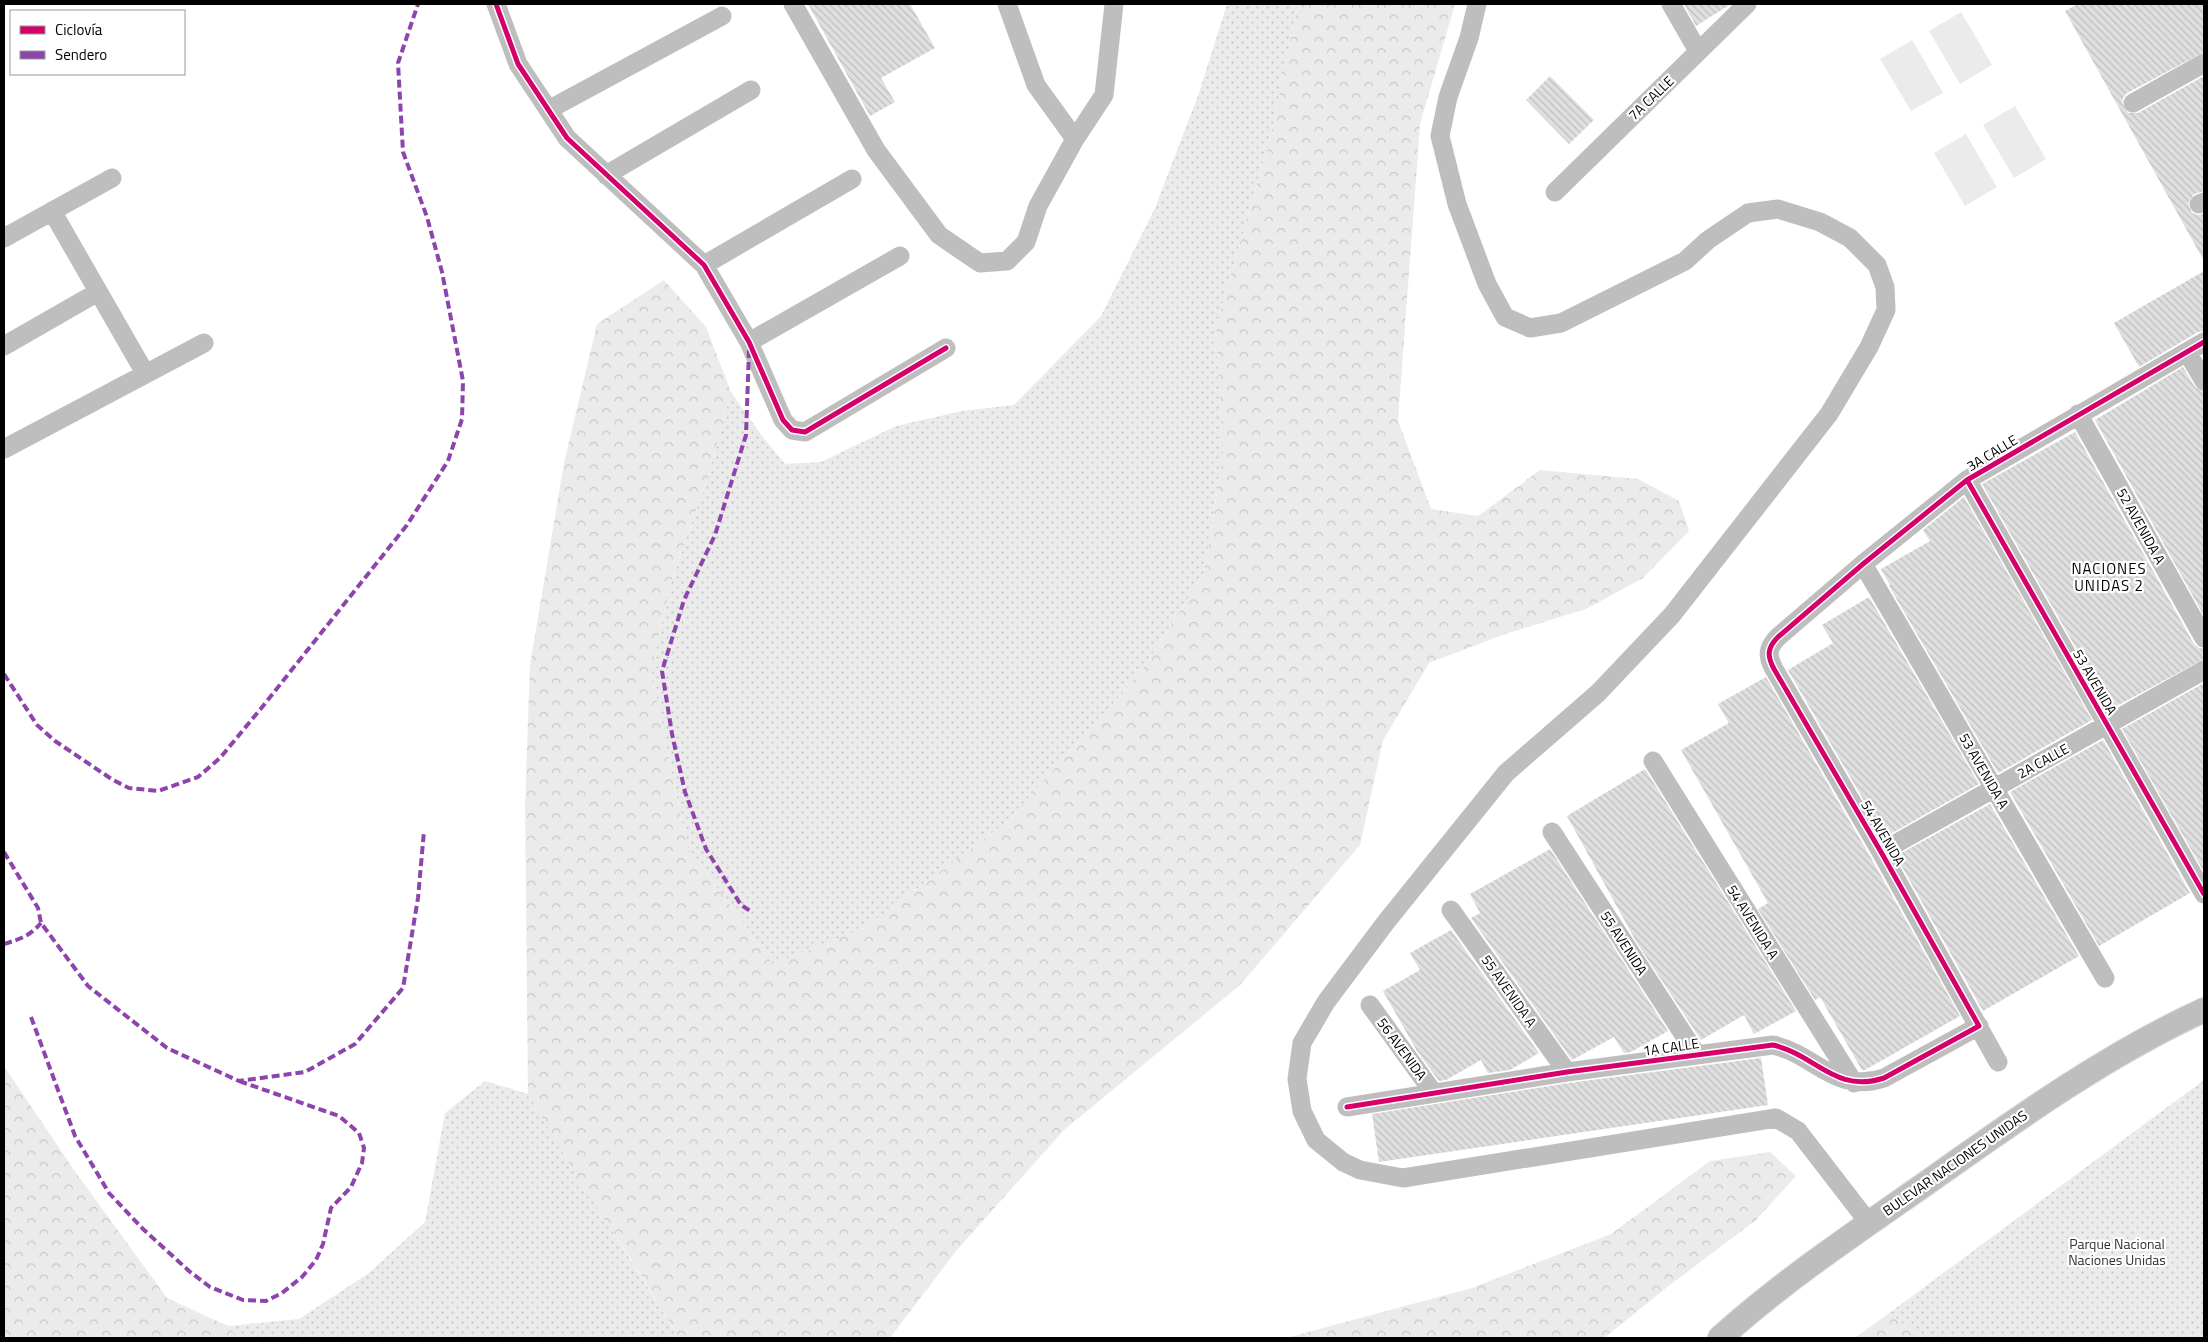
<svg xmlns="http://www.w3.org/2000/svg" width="2208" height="1342" viewBox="0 0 2208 1342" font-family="'Titillium Web',sans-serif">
	<defs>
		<pattern id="green-dots" width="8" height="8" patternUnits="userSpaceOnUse" patternTransform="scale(1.25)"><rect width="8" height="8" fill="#ebebeb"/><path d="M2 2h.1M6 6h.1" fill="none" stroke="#c8c8c8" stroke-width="1.8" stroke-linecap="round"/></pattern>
		<pattern id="forest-crowns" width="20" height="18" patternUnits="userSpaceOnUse" patternTransform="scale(1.25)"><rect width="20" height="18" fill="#ebebeb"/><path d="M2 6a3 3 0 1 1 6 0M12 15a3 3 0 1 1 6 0" fill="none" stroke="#c8c8c8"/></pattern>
		<pattern id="building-back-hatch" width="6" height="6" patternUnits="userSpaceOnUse" patternTransform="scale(1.25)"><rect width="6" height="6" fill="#dfdfdf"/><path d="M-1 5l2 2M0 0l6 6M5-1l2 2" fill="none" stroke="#bebebe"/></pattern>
	</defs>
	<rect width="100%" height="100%" fill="#fff"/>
	<!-- green -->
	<path fill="url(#green-dots)" d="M1227 4H1298L1271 135 1216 327 1223 455 1204 573 1141 672 1007 822 863 929 773 964 687 846 651 671 672 579 709 474 731 392 762 436 785 464 821 462 896 426 962 411 1014 405 1101 316 1155 208 1199 93Z
		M2204 1080V1338H1924L1888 1314Z
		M485 1081 528 1094C577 1176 629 1256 679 1338H239L228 1326 299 1319 369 1273 425 1222 445 1113Z"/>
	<!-- forest -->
	<path fill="url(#forest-crowns)" d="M1298 4H1455L1420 124 1398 421 1431 509 1478 516 1540 470 1638 479 1679 501 1689 531 1643 578 1586 609 1505 634 1429 663 1383 740 1360 845 1240 985 1064 1130 956 1251 890 1338H679L629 1256 585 1190 528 1094 525 805 530 665 564 463 597 324 664 280 706 327 731 392 709 474 672 579 651 671 687 846 773 964 863 929 1007 822 1141 672 1204 573 1223 455 1216 327 1271 135Z
		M4 1066 74 1170 167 1298 228 1326 239 1338H4Z
		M1770 1152 1796 1176 1756 1220 1666 1288 1604 1338H1286L1472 1288 1611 1234 1710 1161Z
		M1888 1314 1924 1338H1855Z"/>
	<!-- pitch -->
	<path fill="#ebebeb" d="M1961 12 1992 65 1960 84 1929 31Z
		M1912 40 1943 93 1911 111 1880 59Z
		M2015 106 2046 159 2014 178 1983 125Z
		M1966 134 1997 187 1965 206 1934 153Z"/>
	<!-- building -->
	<path fill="url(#building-back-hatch)" d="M808 4H910L935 48 881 78 895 102 870 116Z
		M1684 4H1731L1696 26Z
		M2078 4H2204V52L2127 93 2123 98 2122 103 2128 113H2138L2204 76V191L2194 194 2188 203 2192 213 2198 215 2204 214V261L2065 11Z
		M1550 76 1594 120 1569 144 1526 100Z
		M2204 271V331L2198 332 2139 367 2114 323Z
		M2183 367 2195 387 2204 392V616L2095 420Z
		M2075 432 2194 644 2199 648 2204 649V659L2111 709 1982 484Z
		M1964 497 2092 720 1998 773 1889 586 1890 585 1881 569 1930 541 1923 530Z
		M1869 597 1979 784 1885 837 1788 670 1833 643 1822 625Z
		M1766 677 1871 858 1960 1016 1865 1070H1862L1820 997 1815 1000 1758 909 1768 903 1681 750 1729 723 1718 704Z
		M2204 683V872L2122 729Z
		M2103 740 2190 893 2099 946 2010 792Z
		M1645 769 1796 1011 1754 1034 1744 1015 1701 1040 1637 943 1567 816Z
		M1990 804 2079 956 1983 1011 1896 856Z
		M1550 849 1668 1031 1631 1052 1624 1053 1614 1037 1572 1060 1471 918 1480 913 1470 894Z
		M1451 930 1539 1053 1510 1070 1488 1073 1481 1060 1446 1080 1439 1081 1417 1051 1383 991 1420 970 1410 953Z
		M1761 1058 1768 1105 1379 1162 1372 1114 1569 1083Z"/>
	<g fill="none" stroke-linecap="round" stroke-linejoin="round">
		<defs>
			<path id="major" d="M1720 1338C1784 1280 1858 1231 1928 1182 2017 1119 2106 1055 2204 1010"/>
		</defs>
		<!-- major casing -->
		<use href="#major" stroke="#dbdbdb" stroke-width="26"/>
		<!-- minor -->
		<path stroke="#bebebe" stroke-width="19" d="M496 4 518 64 567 138 704 265 749 342 783 420 792 430 805 432 946 348
			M793 4 876 150 939 235 980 263 1007 261 1026 242 1038 206 1075 139 1104 95 1114 4
			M1007 4 1036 85 1075 139
			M1477 4 1469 38 1448 97 1440 136 1457 204 1487 284 1505 317 1530 328 1561 323 1685 261 1708 240 1748 213 1778 209 1820 222 1850 238 1877 265 1885 287 1886 310 1869 347 1829 414 1672 615 1598 693 1506 773 1386 922 1326 1002 1302 1043 1297 1079 1302 1111 1316 1140 1343 1162 1360 1170 1403 1178 1776 1118 1798 1131 1869 1223
			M1671 4 1698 51
			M2133 103 2204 63
			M550 109 722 16
			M606 175 751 90
			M1555 192 1747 4
			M2199 204 2204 202
			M52 211 145 373
			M4 238 112 178
			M704 265 852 179
			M749 342 900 256
			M4 346 98 292
			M2187 352 2204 381
			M2078 414 2204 638
			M4 449 204 343
			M1967 480 2204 894
			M1863 564 2105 978
			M1653 761 1854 1083
			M1552 832 1697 1055
			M1881 852 2204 670
			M1451 910 1567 1072
			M1370 1005 1433 1092
			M1998 1062 1881 852 1774 669C1767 656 1767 648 1778 637L1863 564 1967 480 2204 342
			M1347 1107 1567 1072 1773 1045C1816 1055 1835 1094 1884 1078L1979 1026"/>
		<!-- major -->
		<use href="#major" stroke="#bebebe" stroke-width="24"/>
		<!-- quiet -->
		<path stroke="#8e44ad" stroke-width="4" stroke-dasharray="8 4" stroke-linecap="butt" d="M749 350 746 435 715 535 684 600 662 671 672 734 685 792 706 849 741 905 752 912
			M4 674 37 725 55 741 113 780 129 788 158 791 198 777 220 758 263 706 407 525 448 461 462 419 463 381 442 272 427 217 403 152 398 63 418 4
			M4 852 38 908 41 923 88 986 167 1048 239 1081 305 1072 355 1044 403 988 418 898 424 831
			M4 944C20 939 30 936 41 923
			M31 1017 75 1136 109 1193 143 1229 189 1271 210 1287 243 1300 266 1301 282 1293 302 1277 316 1260 323 1244 331 1208 351 1187 362 1163 364 1148 359 1133 339 1116 239 1081"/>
		<defs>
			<path id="cycleway" d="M496 4 518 64 567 138 704 265 749 342 783 420 792 430 805 432 946 348
				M1967 480 2204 894
				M1347 1107 1567 1072 1773 1045C1816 1055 1835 1094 1884 1078L1979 1026 1881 852 1774 669C1767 656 1767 648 1778 637L1863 564 1967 480 2204 342"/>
		</defs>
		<!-- cycleway casing -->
		<use href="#cycleway" stroke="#fff" stroke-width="8"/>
		<!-- cycleway -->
		<use href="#cycleway" stroke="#d6006c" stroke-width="5"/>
	</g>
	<g text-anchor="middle" stroke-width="4.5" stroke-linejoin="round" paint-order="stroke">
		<!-- street labels -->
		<g font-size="14" fill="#000" stroke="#fff">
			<text transform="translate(1651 98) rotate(-44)" y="5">7A CALLE</text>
			<text transform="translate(1992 453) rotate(-31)" y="5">3A CALLE</text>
			<text transform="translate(2141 526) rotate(61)" y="5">52 AVENIDA A</text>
			<text transform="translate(2095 682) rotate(60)" y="5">53 AVENIDA</text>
			<text transform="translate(2043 761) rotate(-29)" y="5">2A CALLE</text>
			<text transform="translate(1984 771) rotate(60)" y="5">53 AVENIDA A</text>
			<text transform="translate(1883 833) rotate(60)" y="5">54 AVENIDA</text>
			<text transform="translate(1753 922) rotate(58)" y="5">54 AVENIDA A</text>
			<text transform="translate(1624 943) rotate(57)" y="5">55 AVENIDA</text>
			<text transform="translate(1509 991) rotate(55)" y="5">55 AVENIDA A</text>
			<text transform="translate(1671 1047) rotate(-8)" y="5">1A CALLE</text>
			<text transform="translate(1402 1049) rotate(54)" y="5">56 AVENIDA</text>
			<text transform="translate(1955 1163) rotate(-35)" y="5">BULEVAR NACIONES UNIDAS</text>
		</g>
		<!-- park labels -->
		<g font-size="14" fill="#323232" stroke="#fff">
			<text x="2117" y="1249">Parque Nacional<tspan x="2117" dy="16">Naciones Unidas</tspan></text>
		</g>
		<!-- neighbourhood labels -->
		<g font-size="15" letter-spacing="1" fill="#000" stroke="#fff">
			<text x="2109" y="574">NACIONES<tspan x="2109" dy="17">UNIDAS 2</tspan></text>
		</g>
	</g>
	<!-- border -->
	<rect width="2208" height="1342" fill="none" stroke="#000000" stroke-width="10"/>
	<!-- legend -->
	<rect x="10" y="10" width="175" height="65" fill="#ffffff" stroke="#999999"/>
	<rect x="20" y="26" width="25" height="8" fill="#d6006c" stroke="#999999"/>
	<text x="55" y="35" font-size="15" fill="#000000">Ciclovía</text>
	<rect x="20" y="51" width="25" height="8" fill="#8e44ad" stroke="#999999"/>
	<text x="55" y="60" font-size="15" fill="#000000">Sendero</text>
</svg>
